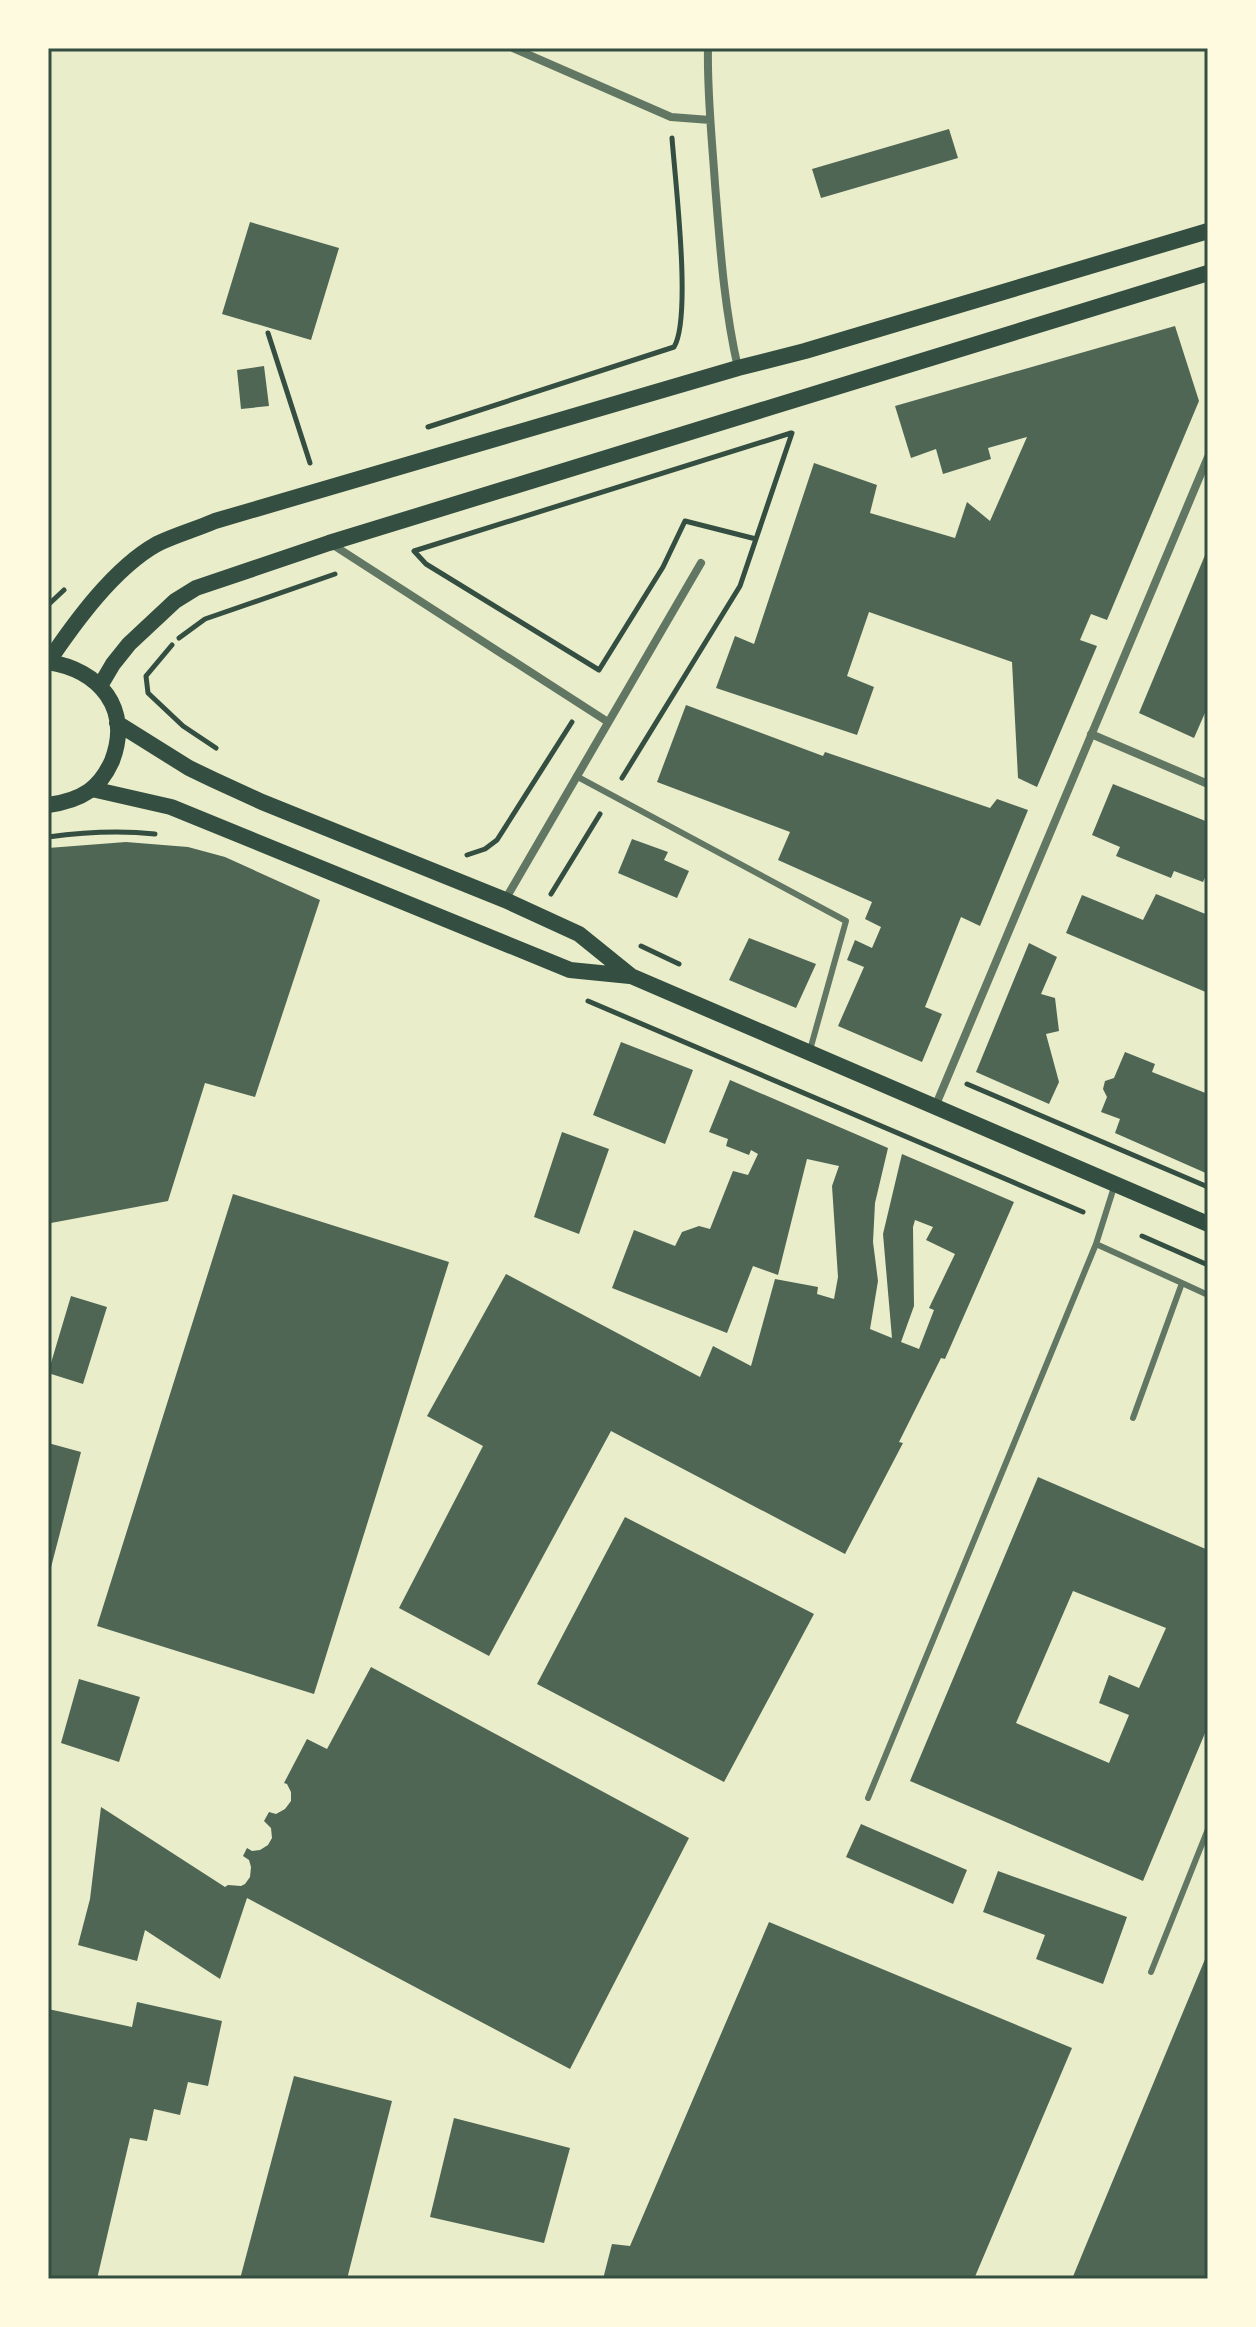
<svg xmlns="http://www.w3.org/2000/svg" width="1256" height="2327" viewBox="0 0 1256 2327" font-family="'Roboto Condensed',sans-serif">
	<rect width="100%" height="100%" fill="#e9edc9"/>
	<!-- building -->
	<path fill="#4f6655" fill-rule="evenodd" d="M949 129 958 158 821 198 812 169Z
		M250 222 339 248 311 340 222 314Z
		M1175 326 1199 401 1107 620 1091 614 1080 640 1097 646 1037 787 1018 778 1012 662 869 612 847 676 874 687 857 735 716 688 735 636 754 644 814 463 877 485 870 513 955 538 967 502 990 521 1027 437 988 448 991 459 943 474 936 449 911 458 895 406Z
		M264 366 269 406 241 409 237 370Z
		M1208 548V706L1194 738 1139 713Z
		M686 705 823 756 825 752 990 808 997 799 1028 810 980 926 961 917 925 1007 942 1014 922 1062 838 1026 864 967 847 960 855 940 872 948 881 927 865 919 872 902 778 860 790 832 657 782Z
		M1113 784 1208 822V871L1203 882 1174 871 1171 878 1116 856 1120 847 1092 835Z
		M632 839 668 852 664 860 689 871 677 898 618 873Z
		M126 842 188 847 225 857 320 900 255 1097 205 1083 168 1201 51 1223H48V848Z
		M1156 894 1208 915V993L1066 933 1082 895 1143 920Z
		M749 938 816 964 796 1008 729 980Z
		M1029 943 1057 957 1041 994 1055 998 1059 1031 1046 1034 1059 1082 1049 1104 976 1072Z
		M621 1042 693 1070 665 1144 593 1115Z
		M1125 1052 1155 1064 1152 1072 1208 1094V1174L1115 1133 1120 1119 1101 1112 1107 1097 1103 1089 1105 1081 1114 1078Z
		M730 1080 888 1148 875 1203 873 1242 878 1281 870 1329 892 1338 883 1234 902 1154 1014 1202 945 1359 941 1358 899 1442 903 1443 845 1554 611 1431 489 1656 399 1608 483 1446 427 1416 506 1274 700 1377 713 1346 751 1366 775 1279 818 1287 817 1294 834 1299 838 1277 832 1186 839 1166 807 1159 778 1275 753 1266 727 1333 612 1288 634 1230 675 1246 682 1232 699 1226 710 1229 733 1171 748 1175 749 1173 758 1154 751 1150 749 1155 726 1146 728 1139 709 1132ZM915 1220 933 1227 926 1240 955 1254 929 1308 934 1310 919 1349 901 1342 914 1306 913 1227Z
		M562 1132 609 1149 579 1234 534 1217Z
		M233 1194 449 1262 314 1694 97 1626Z
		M71 1296 107 1307 83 1384 48 1373Z
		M48 1443 81 1452 49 1575H48Z
		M1038 1477 1208 1550V1726L1143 1881 910 1781ZM1073 1591 1166 1628 1139 1688 1109 1675 1099 1703 1129 1715 1109 1763 1016 1723Z
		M625 1517 814 1614 724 1782 537 1684Z
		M371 1667 689 1838 570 2069 247 1898 220 1979 145 1930 137 1961 78 1945 90 1899 101 1807 225 1887 228 1885 241 1886 245 1884 250 1877 251 1867 249 1860 243 1856 247 1848 252 1851 260 1850 268 1845 272 1838 271 1828 264 1821 269 1812 276 1814 285 1809 291 1801V1792L287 1784 284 1783 307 1739 327 1749Z
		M79 1679 140 1697 119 1762 61 1743Z
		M861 1824 967 1870 953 1904 846 1857Z
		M998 1871 1127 1917 1103 1984 1036 1959 1045 1935 983 1912Z
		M769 1922 1072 2048 974 2279H603L612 2244 630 2246Z
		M1208 1952V2279H1072L1086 2245Z
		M137 2002 222 2021 208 2086 188 2082 180 2115 154 2109 147 2141 130 2138 97 2279H48V2009L132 2027Z
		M294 2076 392 2101 347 2279H240Z
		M454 2118 570 2148 544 2243 430 2217Z"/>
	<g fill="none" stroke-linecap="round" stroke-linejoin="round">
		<!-- path -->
		<path stroke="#344e41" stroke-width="5" d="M268 333 310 463
			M428 427 674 347C692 318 675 179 672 138
			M756 539 685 521 663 567 599 670 426 564 414 551 791 433
			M48 605 64 590
			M179 638 205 619 335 574
			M172 645 146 676 148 693 183 726 216 748
			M622 778 740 586 792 433
			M48 837C84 832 119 830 155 834
			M467 855 485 849 497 840 572 722
			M551 894 600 814
			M641 946 679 964
			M588 1001 1083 1212
			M967 1084 1208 1187
			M1142 1236 1208 1265"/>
		<!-- service -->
		<path stroke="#617663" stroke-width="6" d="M576 776 846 921 810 1050
			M1096 1244 1114 1187
			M1133 1418 1182 1283 1208 1295
			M868 1798 1096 1244 1182 1283
			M1151 1972 1208 1829"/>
		<!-- minor -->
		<path stroke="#617663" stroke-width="8" d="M513 48 671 117 710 120
			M708 48C707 93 712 139 715 184 720 246 724 307 738 368
			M330 543 608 722
			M1091 734 1208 784
			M505 900 701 563
			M935 1107 1208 457"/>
		<!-- secondary -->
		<path stroke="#344e41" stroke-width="16" d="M48 662C75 622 114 568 157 544 175 535 197 529 215 521L738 368 805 351 1208 231
			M48 662C100 670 132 709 112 761 107 772 99 784 89 791 76 800 63 803 48 805
			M100 686 113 664 129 644 175 601 196 588 329 543 1208 273
			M117 723 189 768 214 780 262 802 505 900 579 934 631 976 1208 1224
			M92 789 171 807 570 970 630 976"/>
	</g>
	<!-- border -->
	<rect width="1256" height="2327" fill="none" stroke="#fefae0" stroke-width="100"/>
	<rect x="50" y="50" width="1156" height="2227" fill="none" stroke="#344e41" stroke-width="3"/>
</svg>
